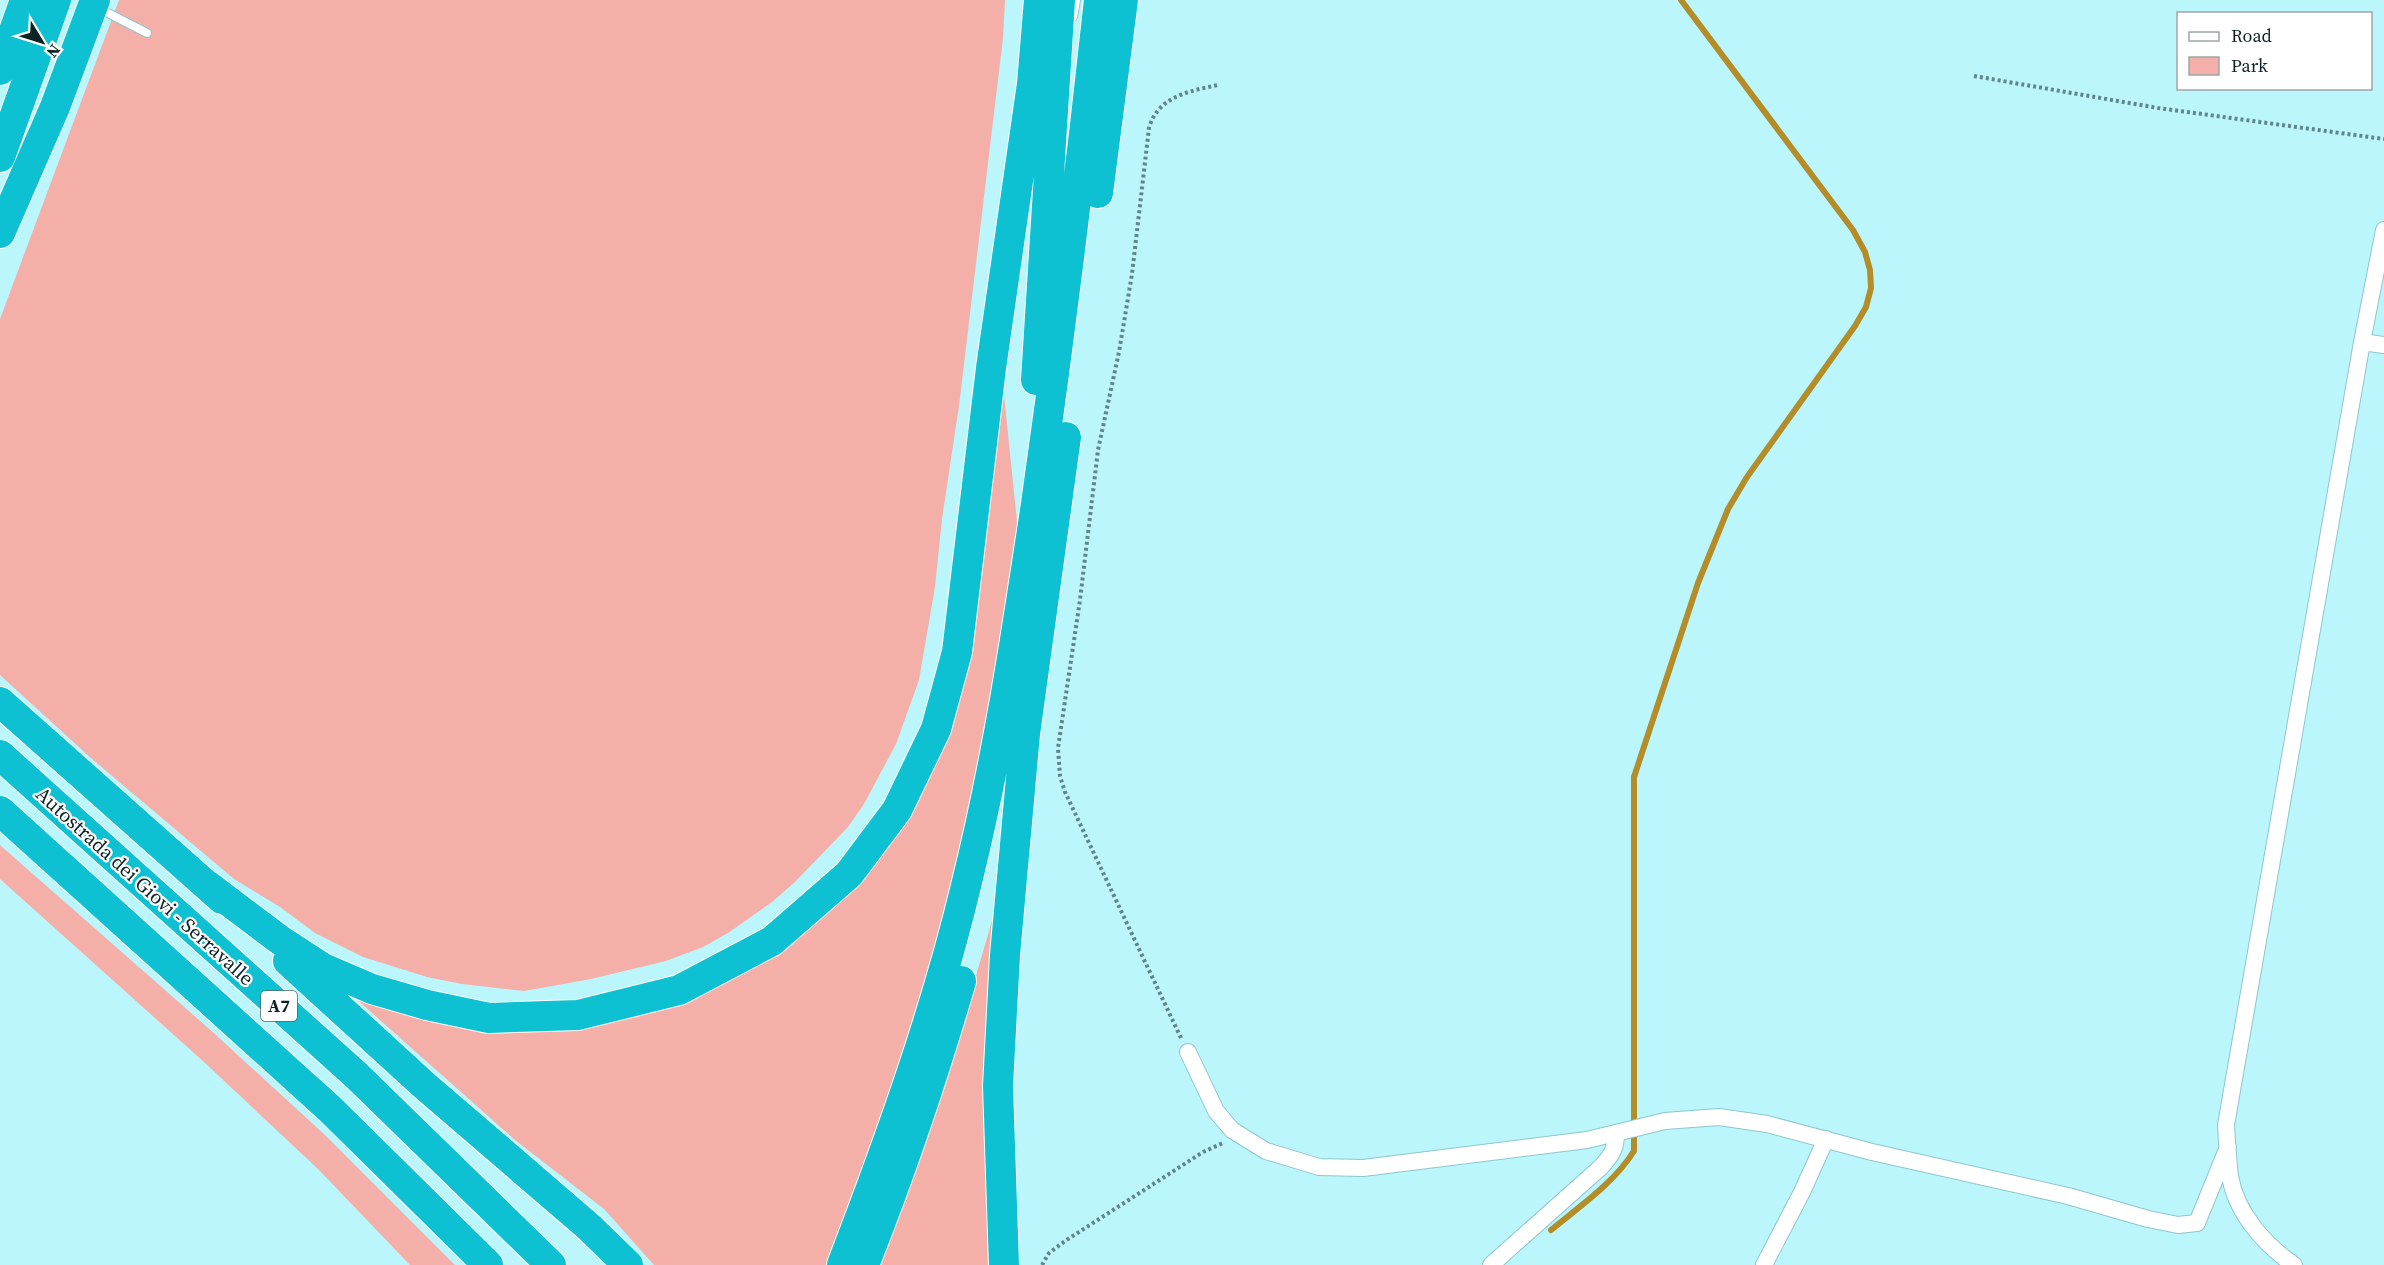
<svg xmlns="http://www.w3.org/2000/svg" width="2384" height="1265" viewBox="0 0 2384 1265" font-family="'Source Serif 4',serif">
	<rect width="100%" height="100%" fill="#bcf6fd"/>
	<!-- green -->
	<path fill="#f4b0a8" d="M119 0H1005L1003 38 959 406 942 519 935 587 919 680 896 744 864 804 848 827 795 882 772 902 728 933 703 947 666 961 591 979 524 991 462 984 427 977 363 957 315 933 280 907 234 879 92 759 0 675V319Z
		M1004 395 1018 531 992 709 949 904 915 1015 845 1222 828 1265H654L604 1209 515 1140 354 997 620 1017 867 868 965 662Z
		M0 845 215 1034 325 1135 455 1265H410L318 1169 204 1062 0 879Z
		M994 914 985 1112 988 1265H876L951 1061Z"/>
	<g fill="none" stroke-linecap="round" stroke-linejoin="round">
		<!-- stream -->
		<path stroke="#b48d28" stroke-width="6" d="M1551 1230C1580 1206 1614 1183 1634 1151V777L1698 583 1728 509 1747 477 1855 326 1866 307 1871 288 1870 270 1865 252 1853 230 1681 0"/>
		<defs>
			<path id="service" d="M108 13 147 33
				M1073 17 1076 0"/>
			<path id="minor" d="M2362 342 2384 345
				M1188 1052 1216 1111 1232 1130 1266 1151 1319 1167 1363 1168 1587 1140 1665 1121 1719 1117 1767 1124 1872 1152 2068 1196 2148 1219 2178 1225 2197 1223 2228 1147
				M1491 1265 1601 1167C1611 1156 1616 1149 1616 1134
				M1764 1265 1802 1192 1826 1139
				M2294 1265C2265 1245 2236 1213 2230 1176 2228 1160 2227 1142 2226 1125L2362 342 2384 230"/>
			<path id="motorway" d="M0 70 25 0
				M0 157 56 0
				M1098 193 1123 0
				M0 233 55 107 95 0
				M1036 380 1060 0
				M0 702 222 899
				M0 755 356 1075 551 1265
				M0 811 330 1109 488 1265
				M207 885 280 940 323 968 372 989 427 1005 489 1018 578 1015 679 990 772 941 849 874 897 810 936 729 957 652 991 368 1032 84 1039 0
				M288 961 425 1086 589 1227 628 1265
				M842 1265C890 1140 936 1012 967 882 998 757 1017 631 1036 504 1060 336 1081 168 1099 0
				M864 1265C901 1172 933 1077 961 981
				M1004 1265 998 1086 1005 955 1025 734 1066 437"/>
		</defs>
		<!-- service casing -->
		<use href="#service" stroke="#8ec6ce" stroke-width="10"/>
		<!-- minor casing -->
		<use href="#minor" stroke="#8ec6ce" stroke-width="18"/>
		<!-- motorway casing -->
		<use href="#motorway" stroke="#fff" stroke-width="32"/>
		<!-- path -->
		<path stroke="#5f868b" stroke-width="4" stroke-dasharray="3 3" stroke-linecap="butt" d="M1974 76 2158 108 2384 139
			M1181 1038 1065 792 1060 776 1058 748 1080 600 1098 450 1119 352 1132 274 1149 128C1158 96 1190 91 1218 85
			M1042 1265 1049 1253 1065 1241 1203 1152 1223 1143"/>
		<!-- service -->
		<use href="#service" stroke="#fff" stroke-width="8"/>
		<!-- minor -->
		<use href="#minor" stroke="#fff" stroke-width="16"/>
		<!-- motorway -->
		<use href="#motorway" stroke="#0dc1d2" stroke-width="30"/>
	</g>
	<g text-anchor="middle" stroke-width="4.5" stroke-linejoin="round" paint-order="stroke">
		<!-- shield labels -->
		<rect fill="#fff" stroke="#566668" stroke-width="1.5" x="261" y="991" width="36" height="30" rx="4.5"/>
		<g font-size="18" font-weight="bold" fill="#0d2427">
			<text x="279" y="1012">A7</text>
		</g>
		<!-- street labels -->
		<g font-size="20" fill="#0d2427" stroke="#fff">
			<text transform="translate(145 886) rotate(42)" y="7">Autostrada dei Giovi - Serravalle</text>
		</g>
	</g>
	<!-- legend -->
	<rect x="2177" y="12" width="195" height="78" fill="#ffffff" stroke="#9ea7a9" stroke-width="1.5"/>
	<rect x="2189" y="32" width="30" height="9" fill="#ffffff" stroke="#9ea7a9" stroke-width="1.5"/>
	<text x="2231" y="42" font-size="18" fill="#0d2427">Road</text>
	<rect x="2189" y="57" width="30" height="18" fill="#f4b0a8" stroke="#9ea7a9" stroke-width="1.5"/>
	<text x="2231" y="72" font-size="18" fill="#0d2427">Park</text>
	<!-- north arrow -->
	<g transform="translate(42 42) rotate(128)" stroke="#ffffff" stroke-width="4.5" paint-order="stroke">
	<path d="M0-4.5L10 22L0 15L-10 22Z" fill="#0d2427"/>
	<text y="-9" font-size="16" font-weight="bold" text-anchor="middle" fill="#0d2427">N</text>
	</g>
</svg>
